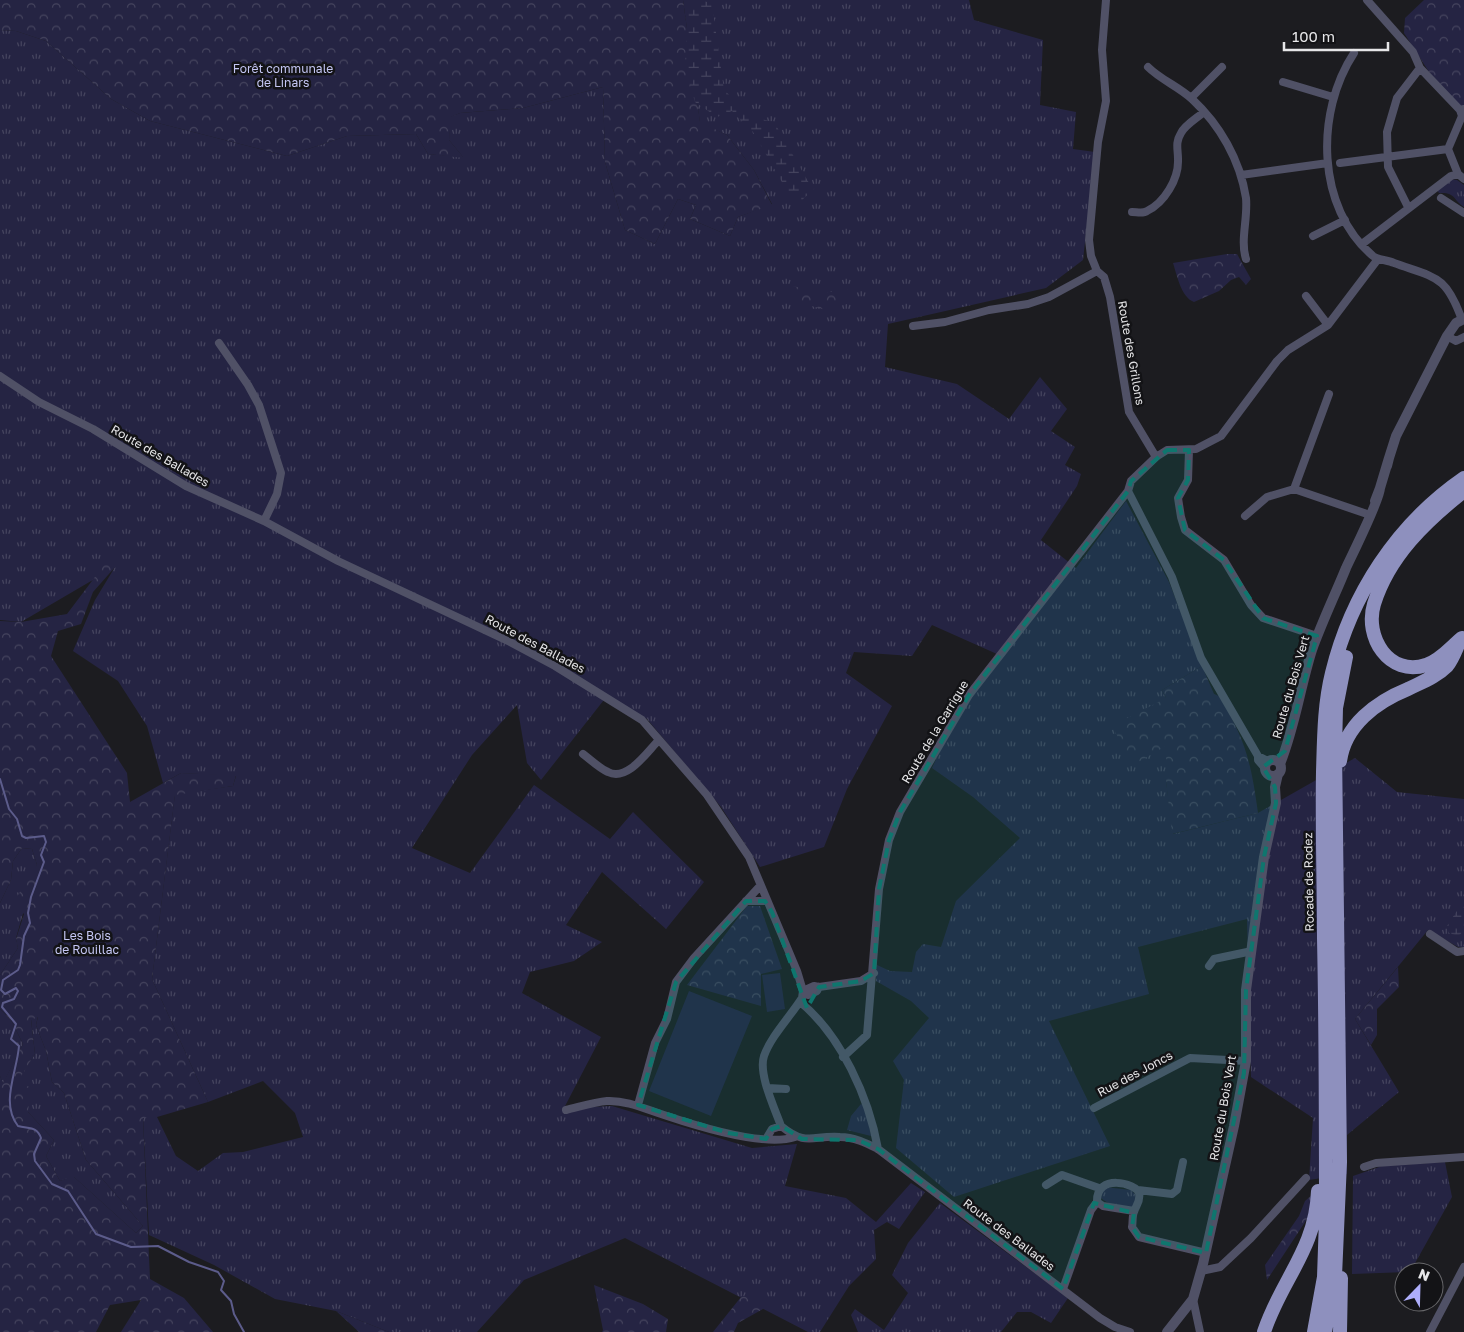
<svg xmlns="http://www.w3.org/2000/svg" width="1464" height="1332" viewBox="0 0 1464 1332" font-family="'Golos Text',sans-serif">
	<defs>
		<pattern id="grass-tufts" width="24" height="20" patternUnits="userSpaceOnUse" patternTransform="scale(1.25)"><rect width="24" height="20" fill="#252443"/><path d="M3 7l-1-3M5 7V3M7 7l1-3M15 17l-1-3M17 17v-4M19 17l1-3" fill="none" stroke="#45445e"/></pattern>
		<pattern id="forest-crowns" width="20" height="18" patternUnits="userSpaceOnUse" patternTransform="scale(1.25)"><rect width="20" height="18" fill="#252443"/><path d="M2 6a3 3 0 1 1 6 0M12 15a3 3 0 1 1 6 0" fill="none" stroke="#45445e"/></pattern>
		<pattern id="wetland-marsh" width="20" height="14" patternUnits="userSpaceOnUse" patternTransform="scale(1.25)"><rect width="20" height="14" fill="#252443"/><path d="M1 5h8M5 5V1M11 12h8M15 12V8" fill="none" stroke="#45445e"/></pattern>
	</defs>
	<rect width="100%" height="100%" fill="#1c1c20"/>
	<!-- grass -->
	<path fill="url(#grass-tufts)" d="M683 0H969L974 20 1043 40 1040 105 1076 112 1073 149 1095 152 1083 260 1046 288 888 324 885 367 957 384 1009 419 1040 377 1067 409 1051 431 1075 447 1065 465 1081 474 1077 486 1041 540 1076 568 1126 501 1169 582 1202 666 1162 690 1166 698V781L1173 834 1258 813 1355 758 1397 792 1464 799V947H1458L1428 930 1355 1019 1399 1092 1347 1135V1174L1309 1180 1313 1118 1251 1077 1247 919 1138 947 1149 994 1049 1021 1110 1146 954 1197 896 1148 904 1080 893 1061 929 1018 911 1001 876 981 877 965 890 971 912 972 916 952 923 944 941 947 956 901 1020 838 973 797 932 768 966 696 997 654 932 625 912 656 854 652 846 673 892 706 847 789 824 847 760 867 721 807 647 719 607 696 541 780 527 763 517 705 472 755 412 848 470 873 534 785 610 839 633 812 704 882 666 929 602 872 566 925 602 942 574 961 530 972 522 993 601 1037 564 1108 612 1106 752 1148 797 1144 785 1186 846 1198 876 1222 911 1183 925 1192 899 1229 887 1222 874 1230 876 1259 849 1286 820 1332H808L625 1238 524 1280 477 1332H389L336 1311 275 1299 214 1265 149 1235 143 1117H157L176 1156 198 1171 223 1153 243 1152 303 1137 295 1113 263 1081 208 1102 152 979 175 794 233 786 236 776 181 773 163 783 147 726 118 681 73 651 95 600 115 567 21 622 0 620V30L16 31 46 41 111 99 150 121 287 156 347 136 416 134 428 154 463 157 449 140 450 117 460 113 523 108 603 87 605 162 625 230 655 244 678 199 696 205 690 219 730 236 738 217 772 204 754 170 727 135 700 123Z
		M1451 179 1457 180 1464 185V207C1453 200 1456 192 1439 193L1437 190Z
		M22 848 32 849 37 865 16 938 18 948 0 975V903L11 880 13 861Z
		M0 1009 11 1020 23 1044 3 1084 0 1076Z
		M38 1016 36 1025 46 1051 52 1082 64 1093 86 1160 143 1226 136 1233 74 1177 60 1181 46 1156 54 1140 28 1112 17 1081 35 1054 31 1019Z
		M861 1104 866 1106 871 1136 847 1130 851 1116Z
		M1445 1162 1452 1197 1414 1265H1410L1407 1272 1352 1274 1353 1176 1382 1166Z
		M1104 1187 1131 1190 1136 1195 1134 1206C1125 1210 1109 1205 1101 1198Z
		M940 1203 1068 1298 1051 1323 1031 1312H1017L1001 1332H858L851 1315 855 1309 884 1330 908 1293 892 1275 908 1243Z"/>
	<!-- forest -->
	<path fill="url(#forest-crowns)" fill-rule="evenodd" d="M0 0H683L700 122 727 135 754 170 772 205 738 217 730 236 690 219 696 205 678 199 655 244 625 230 605 162 603 87 523 108 460 113 451 117 449 140 464 158 428 154 416 134 347 136 287 156 150 121 111 99 46 41 16 31 0 30Z
		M1424 0H1464V110L1429 72 1404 33 1405 18Z
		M1227 254H1237L1251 279 1246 285 1239 277 1231 280 1219 291 1194 302C1181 297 1177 275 1173 263Z
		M793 286 820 293 854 289 847 304 826 310 797 302Z
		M107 561 116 566 93 592 81 624 58 631 51 656 127 773 130 802 181 773 236 775 233 786 175 795 152 979 208 1102 157 1117 143 1118 150 1279 184 1298 213 1332H121L141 1300 110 1305 96 1332H0V1076L3 1083 23 1044 11 1020 0 1009V975L18 948 16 939 24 914 13 903 37 865 32 849 22 848 13 861 11 880 0 903V621L21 622 67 614ZM38 1017 36 1025 46 1051 52 1082 64 1093 86 1160 143 1226 136 1233 73 1176 60 1181 46 1156 54 1140 28 1112 31 1088 29 1086 21 1088 18 1081 35 1054 31 1020Z
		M1202 666 1214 694 1219 696C1246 740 1251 763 1258 813L1172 834 1166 781V746L1133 765 1112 726 1166 698 1162 690Z
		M747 906H760L782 969 761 974V1006L687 985Z
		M1398 967 1399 987 1377 1009V1035L1371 1045 1355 1019Z
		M1313 1194 1307 1219 1267 1280 1265 1265 1299 1216 1305 1201Z
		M594 1285 643 1304 668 1319 666 1332H602L603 1330Z
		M758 1291 763 1309 738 1323 734 1332H713L741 1297Z
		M336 1311 389 1332H359Z"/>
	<!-- wetland -->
	<path fill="url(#wetland-marsh)" d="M688 0H702L712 4 724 90 753 117 774 122 809 183 815 188 802 200 787 191 753 132 732 111 717 117 695 102 685 67Z
		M1464 900V931L1458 936 1449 933 1447 926Z"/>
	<!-- garden -->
	<path fill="#252443" d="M780 973 785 1009 767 1012 762 975Z
		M689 991 752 1016 711 1116 649 1091Z"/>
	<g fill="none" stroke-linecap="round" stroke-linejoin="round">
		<!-- stream -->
		<path stroke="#5c5c8b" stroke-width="2" d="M0 779 9 809 17 819 22 836 26 838 44 836 46 842 41 855 44 862 31 897 28 913 30 923 24 936 20 965 18 970 3 980 1 990 5 994 16 988 18 991 14 999 3 1003 2 1007 16 1024 11 1039 19 1046C17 1072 0 1103 18 1126 29 1129 37 1126 41 1138L34 1154 35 1161 52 1184 68 1191 96 1234 131 1247 158 1246 189 1262 218 1272 224 1281 221 1290 231 1301 234 1314 244 1332"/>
		<!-- minor -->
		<path stroke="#505166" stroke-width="8" d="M1106 0 1102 50 1106 101 1098 142 1089 240 1091 256 1097 271 1104 277 1110 297 1129 412 1156 457
			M1367 0 1413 52 1420 68 1460 110
			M1354 53C1315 112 1316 208 1373 256 1378 260 1388 260 1394 263 1436 278 1446 275 1462 320
			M1148 67C1161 80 1178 86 1192 99 1220 125 1240 160 1246 198 1248 219 1240 240 1246 259
			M1283 82 1333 97
			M1191 98 1222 67
			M1464 109 1460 110 1462 116 1448 149 1458 174 1464 179
			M1340 163 1448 149
			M1241 175 1328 163
			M1441 198 1464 213
			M1408 207 1388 167 1387 132 1397 98 1420 68
			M1132 212C1137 212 1143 214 1147 211 1164 203 1179 179 1178 159 1178 149 1175 143 1181 133 1185 125 1197 118 1204 112
			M1313 236 1345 220
			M1362 244 1451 176 1458 174
			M1306 296 1328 325
			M913 326 945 322 989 310 1028 304 1049 297 1097 271
			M1447 336 1456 341 1464 337
			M219 343 248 385 259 405 281 473 277 494 264 521
			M0 376 39 402 93 429 186 486 264 521 338 561 510 642 555 666 642 720 707 795 749 857 797 971 803 991 802 998C790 1017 771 1036 764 1056 758 1074 775 1109 781 1126
			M1329 394 1294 489 1370 515
			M1189 450 1188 480 1178 498 1181 517 1185 530 1224 560 1251 605 1263 618 1317 636
			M1245 516 1267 497 1294 489
			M583 754C591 760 599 768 608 772 627 782 647 752 658 741
			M1258 756 1268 761
			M1265 768 1258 760V756L1201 658 1172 577 1128 491 1131 481 1156 457 1167 450 1196 449 1221 436 1277 361 1288 350 1328 325 1378 259
			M746 901H765
			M1430 934 1457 952 1464 951
			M1209 966 1214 959 1252 951
			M819 987 817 991 808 995 803 991 814 986 819 987 861 981 874 973
			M800 1002C841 1035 869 1098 878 1149
			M843 1057 867 1035 879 889 889 840 900 812 969 695 1128 491
			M768 1088 786 1089
			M638 1105 655 1043 667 1019 676 982 694 958 760 886
			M1094 1108 1190 1058 1246 1061
			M566 1110C579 1107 594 1102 607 1101 628 1100 647 1110 667 1116 697 1126 765 1147 795 1137
			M781 1126C807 1147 812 1135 840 1137 854 1137 866 1143 878 1149L1100 1318 1115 1327 1130 1332
			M766 1139 772 1129 781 1126
			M1364 1167 1376 1163 1464 1157
			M1046 1185 1062 1175 1099 1188
			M1138 1190 1172 1194 1177 1190 1183 1162
			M1097 1202 1103 1206 1134 1211
			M1201 1271 1220 1267 1251 1238 1306 1178
			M1063 1289 1091 1210 1097 1202C1096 1173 1136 1183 1139 1193 1141 1201 1136 1205 1134 1212 1132 1216 1133 1223 1132 1227L1139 1237 1206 1253
			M1193 1299 1200 1332
			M1430 1332 1464 1267"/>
		<!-- tertiary -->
		<path stroke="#505166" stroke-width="10" d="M1389 458 1396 436 1447 336 1456 323 1464 319
			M1380 488 1389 458 1387 466
			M1265 768a8 8 0 1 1 16 0a8 8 0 1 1-16 0Z
			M1280 764C1295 727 1300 688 1312 650 1322 622 1335 595 1346 568 1352 555 1381 497 1380 488L1375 501
			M1167 1332 1193 1299 1203 1264 1234 1126 1246 1061V990L1264 857 1276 803 1275 787 1278 774"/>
		<!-- trunk -->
		<path stroke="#8e90be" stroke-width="14" d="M1462 638C1451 647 1440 661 1426 665 1389 677 1364 637 1374 604 1389 556 1426 521 1464 491
			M1340 761C1345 725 1376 702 1408 689 1422 682 1436 677 1447 666 1452 660 1455 652 1458 645
			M1264 1332C1281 1280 1316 1249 1318 1191
			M1314 1332 1324 1277 1326 1219C1326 1126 1326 1032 1324 938 1324 883 1322 827 1323 772 1324 739 1324 705 1332 673 1351 595 1397 524 1464 478
			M1325 1332 1335 1276 1340 1162 1335 749 1336 708 1346 657
			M1340 1332 1341 1278"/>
	</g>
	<!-- marked area -->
	<path fill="#0f766e" fill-opacity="0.2" stroke="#0f766e" stroke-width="4" stroke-dasharray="10 6" stroke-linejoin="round" d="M1167 450H1189L1188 480 1178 498 1185 530 1224 560 1263 618 1317 636 1285 751 1263 767 1275 787 1276 803 1264 857 1246 990 1244 1073 1206 1253 1139 1237 1132 1227 1134 1213 1094 1203 1063 1289 878 1149 858 1140 802 1139 781 1126 772 1129 766 1139 728 1133 638 1105 676 982 746 901H765L772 912 807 1008 819 987 861 981 874 973 879 889 889 840 900 812 969 695 1128 491 1131 481Z"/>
	<g text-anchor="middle" stroke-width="5" stroke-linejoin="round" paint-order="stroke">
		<!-- park labels -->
		<g font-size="12" fill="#c5c7f4" stroke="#131316">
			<text x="283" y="73">Forêt communale<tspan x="283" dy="14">de Linars</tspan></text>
			<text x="87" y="940">Les Bois<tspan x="87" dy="14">de Rouillac</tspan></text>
		</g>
		<!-- street labels -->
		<g font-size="12" fill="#e6e6e8" stroke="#131316">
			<text transform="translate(1131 353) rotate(80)" y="4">Route des Grillons</text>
			<text transform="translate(160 456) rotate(30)" y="4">Route des Ballades</text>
			<text transform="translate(535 644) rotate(28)" y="4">Route des Ballades</text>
			<text transform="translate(1291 687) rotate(-74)" y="4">Route du Bois Vert</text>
			<text transform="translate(935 732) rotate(-59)" y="4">Route de la Garrigue</text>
			<text transform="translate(1309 882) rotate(-91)" y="4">Rocade de Rodez</text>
			<text transform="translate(1135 1074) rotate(-28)" y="4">Rue des Joncs</text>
			<text transform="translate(1223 1108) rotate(-80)" y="4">Route du Bois Vert</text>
			<text transform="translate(1009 1235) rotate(37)" y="4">Route des Ballades</text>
		</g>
	</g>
	<!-- north arrow -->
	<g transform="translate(1419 1287) rotate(23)"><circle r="24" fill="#131316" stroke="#67676a"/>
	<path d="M0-4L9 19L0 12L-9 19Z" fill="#aeaefb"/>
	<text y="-8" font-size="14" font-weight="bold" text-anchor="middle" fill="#e6e6e8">N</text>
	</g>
	<!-- scale -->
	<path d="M1284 42v8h104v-8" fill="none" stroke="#e6e6e8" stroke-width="2.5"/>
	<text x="1292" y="42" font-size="15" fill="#e6e6e8" stroke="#131316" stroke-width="4" paint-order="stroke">100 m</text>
</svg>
